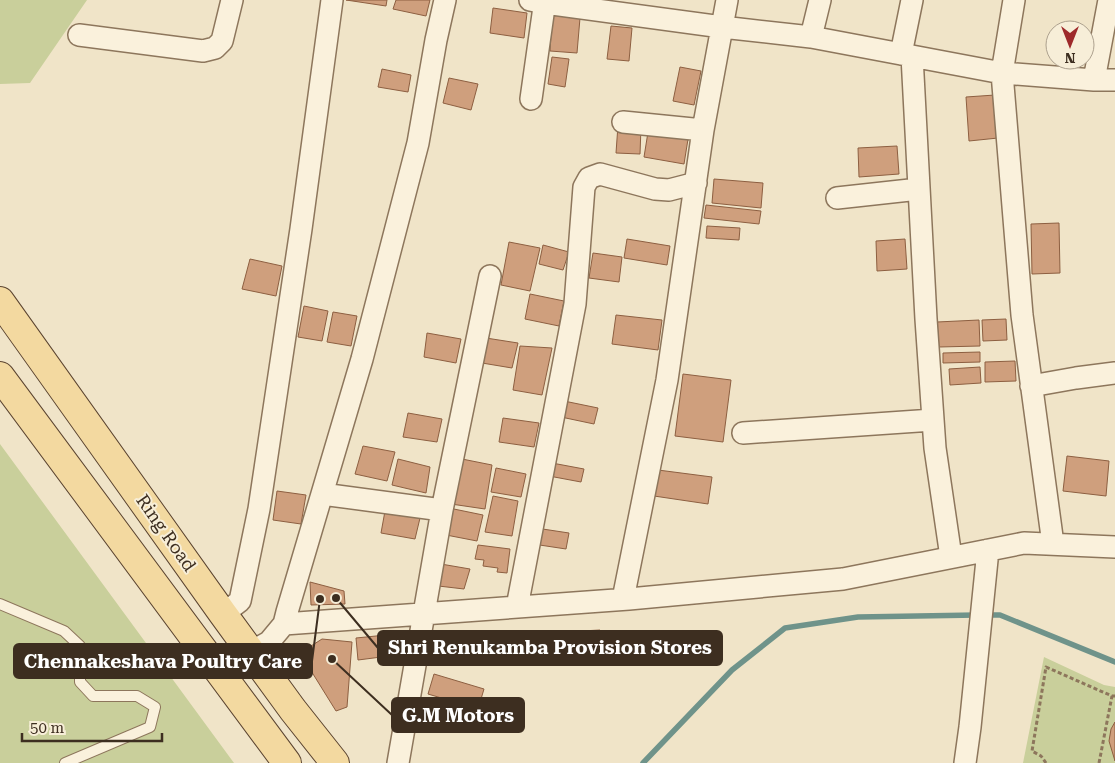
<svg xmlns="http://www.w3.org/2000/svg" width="1115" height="763" viewBox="0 0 1115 763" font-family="'Roboto Serif',serif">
	<rect width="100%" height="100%" fill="#f0e4c8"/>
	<!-- green -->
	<path fill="#c9cf9b" d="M0 0H87L30 83 0 84Z
		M0 444 234 763H0Z
		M1044 657 1104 685 1115 687V763H1023Z"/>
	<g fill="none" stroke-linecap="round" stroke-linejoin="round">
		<!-- stream -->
		<path stroke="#6f938a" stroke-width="5.5" d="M987 615H1000L1115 662
			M643 763 732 670 785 628 858 617 977 615"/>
	</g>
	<!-- building -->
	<path fill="#cf9f7d" stroke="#8d5f41" d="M346 0H387L386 6Z
		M396 0H430L426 16 393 9Z
		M493 8 527 13 524 38 490 33Z
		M552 15 580 18 577 53 550 51Z
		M611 26 632 28 629 61 607 59Z
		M552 57 569 59 565 87 548 84Z
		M680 67 701 71 694 105 673 101Z
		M382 69 411 75 408 92 378 87Z
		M449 78 478 84 471 110 443 103Z
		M995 95 998 138 969 141 966 97Z
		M618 125 641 127 640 154 616 153Z
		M649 126 689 133 684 164 644 157Z
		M897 146 899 174 859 177 858 148Z
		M714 179 763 183 761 208 712 203Z
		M706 205 761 211 759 224 704 218Z
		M1059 223 1060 273 1032 274 1031 224Z
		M707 226 740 228 739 240 706 238Z
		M627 239 670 246 667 265 624 258Z
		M905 239 907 269 877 271 876 241Z
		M509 242 540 248 530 291 501 285Z
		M543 245 569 252 563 270 539 264Z
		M593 253 622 257 619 282 589 278Z
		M250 259 282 266 276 296 242 289Z
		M530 294 564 301 559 326 525 319Z
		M304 306 328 311 322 341 298 337Z
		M333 312 357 316 351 346 327 342Z
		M616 315 662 320 658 350 612 344Z
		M1006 319 1007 340 983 341 982 320Z
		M979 320 980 346 939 347 937 322Z
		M427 333 461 339 456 363 424 357Z
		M486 338 518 343 512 368 482 363Z
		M520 346 552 348 542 395 513 390Z
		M980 352V362L943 363V353Z
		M1015 361 1016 381 985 382V362Z
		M980 367 981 383 950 385 949 369Z
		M683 374 731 380 723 442 675 436Z
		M564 401 598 408 594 424 561 417Z
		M408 413 442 419 437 442 403 437Z
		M503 418 539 423 534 447 499 442Z
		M363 446 395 452 387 481 355 474Z
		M1067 456 1109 461 1106 496 1063 491Z
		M457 458 492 465 485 509 451 504Z
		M398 459 430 467 426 493 392 485Z
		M552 463 584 469 581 482 549 476Z
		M496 468 526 474 521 497 491 492Z
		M658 470 712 477 708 504 654 496Z
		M277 491 306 495 301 524 273 520Z
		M493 496 518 501 512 536 485 532Z
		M449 508 483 515 477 541 441 534Z
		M385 511 420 518 415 539 381 533Z
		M536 528 569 533 566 549 533 544Z
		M478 545 510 549 507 573 497 572 498 568 483 566 484 560 475 559Z
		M435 563 470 569 464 589 430 585Z
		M310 582 344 591 345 604 311 605Z
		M600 630 601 646 545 649 544 633Z
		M386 635 389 656 358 660 356 638Z
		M322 639 352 642 347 707 336 711 300 653Z
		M434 674 484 689 478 709 428 694Z
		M1115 722V761L1109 741 1111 729Z"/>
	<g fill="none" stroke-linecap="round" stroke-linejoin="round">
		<defs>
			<path id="service" d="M0 604 64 631 80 646V682L93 696H137L155 707 150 727 65 763"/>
			<path id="minor" d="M530 0 545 3 722 27 811 37 1002 73 1022 315 1053 544
				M1014 0 1002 73 1094 80 1109 0
				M79 35 203 51 215 48 222 41 232 0
				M811 37 820 0
				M901 54 912 0
				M912 56 926 319 935 448 951 557
				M1094 80H1115
				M531 99 545 0
				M623 122 703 130
				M837 198 919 189
				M1031 386 1076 378 1115 373
				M743 433 933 420
				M322 494 442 510
				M623 599 667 380 703 130 727 0
				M517 607 575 304 584 187 589 178 600 174 655 189 669 190 696 183
				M223 614 240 601 259 509 301 229 332 0
				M284 624 629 599 843 579 1024 543 1115 547
				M251 652 269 642 284 624 287 612 362 359 418 143 436 40 445 0
				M398 763 442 510 490 276
				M965 763 970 727 988 550"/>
			<path id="primary" d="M0 301 223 614 293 710 335 763
				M0 376 287 763"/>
		</defs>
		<!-- service casing -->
		<use href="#service" stroke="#8d765c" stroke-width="12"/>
		<!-- minor casing -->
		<use href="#minor" stroke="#8d765c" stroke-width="24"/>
		<!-- primary casing -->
		<use href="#primary" stroke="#5b4430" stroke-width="30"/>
		<!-- path -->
		<path stroke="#8d765c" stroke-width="3" stroke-dasharray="4 2.5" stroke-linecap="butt" d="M1046 763 1041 756 1032 751 1046 667 1112 696H1115
			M1099 763 1112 696"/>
		<!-- service -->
		<use href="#service" stroke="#faf1dc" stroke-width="10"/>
		<!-- minor -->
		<use href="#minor" stroke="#faf1dc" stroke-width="21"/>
		<!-- primary -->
		<use href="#primary" stroke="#f3d9a0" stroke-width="28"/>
	</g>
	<g text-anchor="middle" stroke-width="4" stroke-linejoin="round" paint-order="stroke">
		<!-- street labels -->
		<g font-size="18" fill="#3d2e20" stroke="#f7eed8">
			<text transform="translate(166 533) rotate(55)" y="6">Ring Road</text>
		</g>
	</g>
	<!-- callouts -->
	<path fill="none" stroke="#3d2e20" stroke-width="2" d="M336 598L378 648M320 599L312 661M332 659L392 715"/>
	<g fill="#3d2e20" stroke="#f7eed8" stroke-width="2">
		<circle cx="336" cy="598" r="5"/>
		<circle cx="320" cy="599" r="5"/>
		<circle cx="332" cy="659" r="5"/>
	</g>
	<g fill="#3d2e20" stroke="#3d2e20" stroke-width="2">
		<rect x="378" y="631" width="344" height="34" rx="5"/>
		<rect x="14" y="644" width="298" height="34" rx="5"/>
		<rect x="392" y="698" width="132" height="34" rx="5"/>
	</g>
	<g font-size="19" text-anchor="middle" font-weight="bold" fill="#fff">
		<text x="550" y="654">Shri Renukamba Provision Stores</text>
		<text x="163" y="668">Chennakeshava Poultry Care</text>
		<text x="458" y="722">G.M Motors</text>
	</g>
	<!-- north arrow -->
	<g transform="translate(1070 45) rotate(180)"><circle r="24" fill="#f7eed8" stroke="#ada18e"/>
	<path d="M0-4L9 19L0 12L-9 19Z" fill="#9e2a2b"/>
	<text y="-8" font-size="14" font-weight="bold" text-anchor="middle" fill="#3d2e20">N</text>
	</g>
	<!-- scale -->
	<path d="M22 733v8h140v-8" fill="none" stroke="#3d2e20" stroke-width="2.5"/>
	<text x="30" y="733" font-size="15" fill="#3d2e20" stroke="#f7eed8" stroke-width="4" paint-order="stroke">50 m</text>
</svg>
